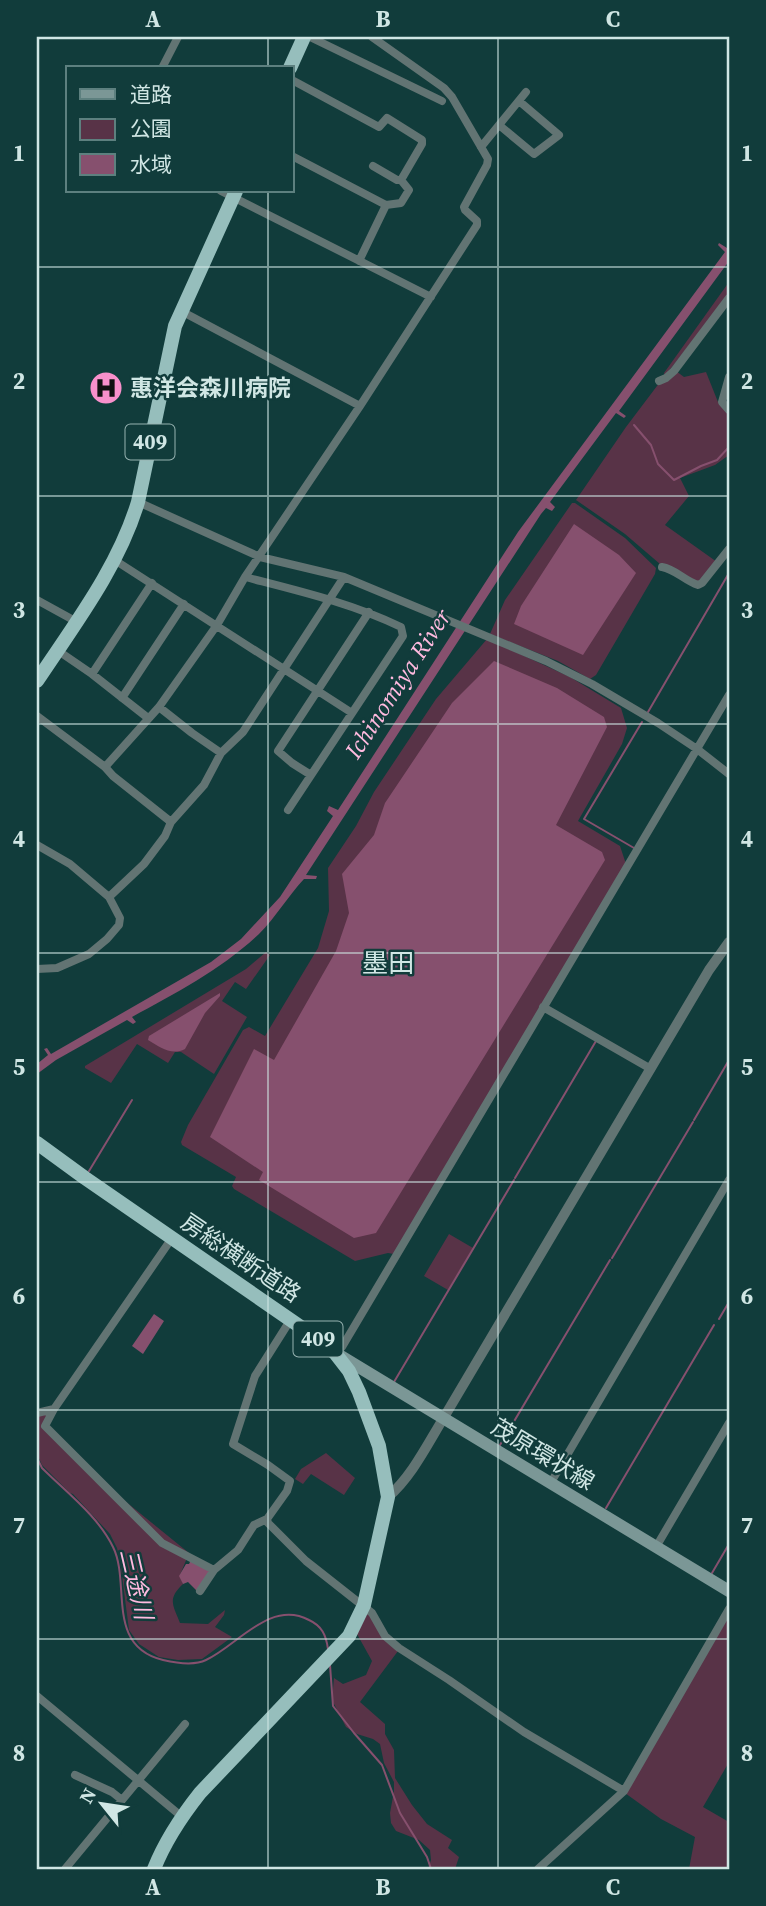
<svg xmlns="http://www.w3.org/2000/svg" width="766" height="1906" viewBox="0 0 766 1906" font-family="'Source Serif 4','Noto Sans JP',serif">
	<rect width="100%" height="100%" fill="#113c3b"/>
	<!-- green -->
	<path fill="#583347" d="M729 282V294L665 376 664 373Z
		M676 371 684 377 706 372 718 402 729 413V455L715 465 680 478 689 496 665 525 717 562 698 583 660 564 625 534 576 500 626 427 660 382Z
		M572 503H575L625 538 656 568 655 574 596 675 590 679 558 661 490 634 505 600Z
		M487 639 570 677 621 708 627 728 622 744 578 821 620 846 626 864 394 1254 388 1253 355 1261 234 1189 232 1186 236 1177 182 1145 181 1142 188 1125 243 1030 249 1027 265 1036 318 948 329 911 328 868 356 826 374 792 436 699Z
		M266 952 270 955 246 989 235 982 222 1001 247 1017 214 1074 181 1052H175L168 1063 137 1044 111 1083 85 1068V1066L246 969Z
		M449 1234 473 1248 448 1290 424 1276Z
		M49 1411 43 1424 104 1484 189 1553 180 1575 183 1584C167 1599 173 1605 180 1623L208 1624 225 1610 224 1615 215 1627 232 1637 202 1659 178 1660 159 1657 139 1644 129 1630 120 1560 117 1548 110 1534 73 1494 70 1493 42 1465 37 1454V1414Z
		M326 1453 355 1478 344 1495 311 1474 303 1484 295 1479 301 1469Z
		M369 1610 398 1651 360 1702 385 1724V1734L394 1750 395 1778 412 1805 427 1824 452 1840 448 1848 459 1857 455 1869H428L431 1860 430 1850 419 1840 396 1831 391 1823 390 1813 394 1791V1782L384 1763 380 1744 373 1739 357 1734 346 1727 332 1700 334 1678 343 1684 366 1675 372 1661 357 1634Z
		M729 1613V1762L703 1807 729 1822V1869H689L695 1837 661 1819 625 1793Z"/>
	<!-- water -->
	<path fill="#86506e" d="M719 243 727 248 729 246V261L619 411 626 416 624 418 616 413 550 502 555 507 552 511 546 508 541 514 306 875 317 876 316 879H304C288 896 276 917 259 934 222 969 176 993 132 1017L136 1022 133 1024 127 1020 56 1060 37 1074V1064L48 1055 44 1049 47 1048 51 1054 211 962 241 939 280 897 333 816 327 811 329 806 338 810 518 532 725 252 718 245Z
		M574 524 619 555 636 573 583 655 514 624 521 606Z
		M494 661 557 688 604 717 607 727 556 825 602 852 605 860 376 1233 354 1238 259 1180 263 1172 210 1137 254 1049 274 1060 336 951 349 913 342 874 374 835 385 803 452 703Z
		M220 993V996L205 1013 185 1049C171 1056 160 1047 148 1040L149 1036Z
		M154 1314 164 1321 143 1354 132 1346Z
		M191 1560 210 1571 197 1591 188 1582 183 1584 179 1576 186 1564H189Z"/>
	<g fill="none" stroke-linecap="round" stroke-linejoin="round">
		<!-- stream -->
		<path stroke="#86506e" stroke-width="2" d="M634 425 651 445 658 464 674 480 701 466 717 460 729 447
			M648 712 729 573
			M634 848 584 819 642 722
			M694 1120 729 1060
			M89 1171 132 1100
			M515 1178 596 1041
			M612 1258 693 1122
			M719 1319 729 1302
			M394 1382 514 1180
			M500 1445 610 1260
			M37 1458 42 1468C66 1492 98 1516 113 1547 131 1583 105 1646 163 1660 176 1663 194 1666 206 1660 237 1646 270 1599 309 1620 322 1626 326 1635 328 1649
			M606 1508 714 1325
			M712 1573 729 1544
			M330 1665 333 1706 354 1733 382 1765 400 1813 427 1857 431 1869"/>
		<!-- minor -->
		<path stroke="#627473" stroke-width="8" d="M310 37 442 101
			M162 68 178 37
			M292 80 379 127 387 118 422 140V144L401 180
			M499 125 534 154 559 135 519 101
			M481 147 526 92
			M292 156 386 205 359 261
			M373 166 397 180H401L409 190 401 203 386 205
			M221 191 431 297
			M181 311 360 406
			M729 377 722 402 729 410
			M659 381 666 378 674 371 729 298
			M138 502 260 557 344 577 546 661 592 684 658 723 697 749 729 774
			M113 559 352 713
			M662 567C675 569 685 581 698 585L702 583 729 549
			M245 577C299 591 351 603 401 627L403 636 288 810
			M37 600 77 622
			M57 650 92 674 148 718
			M92 674 152 583
			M122 698 184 604
			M159 707 192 733 221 753
			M37 716 105 767 113 776 171 822
			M105 767 159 707 217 625 245 577 360 406 477 225V221L465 210 464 207 487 165 488 159 452 97 444 88 372 37
			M311 775 292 763 278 751 369 612
			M37 845 70 864 109 897 120 918 119 925 107 939 89 954 57 968 37 969
			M109 897 144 864 165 836 171 822 204 785 221 753 243 732 344 577
			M543 1007 651 1069
			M291 1319 255 1376 233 1444 268 1465 290 1481 287 1491 267 1519 268 1523 306 1561 372 1613 385 1636 399 1648 449 1680 524 1732 624 1791
			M335 1353 342 1347 729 695
			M54 1409 45 1426 162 1543 214 1570 238 1550 254 1525 267 1519
			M37 1413 54 1409 172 1238
			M550 1484 729 1180
			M656 1547 729 1423
			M200 1591 214 1570
			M37 1696 181 1816
			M75 1775 112 1792 122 1800
			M65 1869 185 1724
			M538 1869 624 1791 729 1609"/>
		<!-- tertiary -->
		<path stroke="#627473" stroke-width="10" d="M388 1497C412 1476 427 1445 443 1419L709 970 729 942"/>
		<!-- secondary -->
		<path stroke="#7b9796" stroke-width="12" d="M339 1355 729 1591"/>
		<!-- trunk -->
		<path stroke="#96bebc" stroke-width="14" d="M290 68 304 37
			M37 681C74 625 118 568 138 502L175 326 236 191
			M37 1143 85 1178 324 1343 335 1353 349 1371 359 1392 379 1446 388 1497 364 1605 349 1636 200 1793C181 1817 165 1841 154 1869"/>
	</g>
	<!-- grid -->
	<path fill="none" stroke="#d0e6e4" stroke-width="2" stroke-opacity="0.55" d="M268 37V68M498 37V1869M268 191V1869M37 267H729M37 496H729M37 724H729M37 953H729M37 1182H729M37 1410H729M37 1639H729"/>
	<!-- icons -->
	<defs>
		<symbol id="hospital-disc" viewBox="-11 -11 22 22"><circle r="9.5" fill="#f890cb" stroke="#113c3b"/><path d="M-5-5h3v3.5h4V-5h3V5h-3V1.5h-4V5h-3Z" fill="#111"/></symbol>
	</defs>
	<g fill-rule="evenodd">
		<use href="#hospital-disc" x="87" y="369" width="38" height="38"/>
	</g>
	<g text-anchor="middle" stroke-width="5" stroke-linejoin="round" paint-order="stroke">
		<!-- shield labels -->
		<g fill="#113c3b" stroke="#97b3b1" stroke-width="2">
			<rect x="125.5" y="424.5" width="49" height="35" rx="5"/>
			<rect x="293.5" y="1321.5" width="49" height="35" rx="5"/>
		</g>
		<g font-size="21" font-weight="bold" fill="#d0e6e4">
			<text x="150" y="449">409</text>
			<text x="318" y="1346">409</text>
		</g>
		<!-- poi labels -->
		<g font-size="23" font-weight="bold" fill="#d0e6e4" stroke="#113c3b" text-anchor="start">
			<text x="130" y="396">惠洋会森川病院</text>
		</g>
		<!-- street labels -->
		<g font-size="23" fill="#d0e6e4" stroke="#113c3b">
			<text transform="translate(241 1258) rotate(34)" y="8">房総横断道路</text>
			<text transform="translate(543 1454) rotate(31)" y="8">茂原環状線</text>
		</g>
		<!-- water labels -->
		<g font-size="24" font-style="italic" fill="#ffbadf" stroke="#113c3b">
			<text transform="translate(398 684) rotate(-57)" y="8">Ichinomiya River</text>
			<text transform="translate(136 1584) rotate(77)" y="8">三途川</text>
		</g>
		<!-- quarter labels -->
		<g font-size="26" fill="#d0e6e4" stroke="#113c3b">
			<text x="388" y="972">墨田</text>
		</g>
	</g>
	<!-- border -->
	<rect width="766" height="1906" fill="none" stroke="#113c3b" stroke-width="77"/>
	<!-- legend -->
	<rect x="66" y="66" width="228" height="126" fill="#113c3b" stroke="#5d807f" stroke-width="2"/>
	<rect x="80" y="89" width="35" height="10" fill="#7b9796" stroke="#5d807f" stroke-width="2"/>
	<text x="130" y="102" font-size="21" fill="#d0e6e4">道路</text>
	<rect x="80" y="119" width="35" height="21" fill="#583347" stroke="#5d807f" stroke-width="2"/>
	<text x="130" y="136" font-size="21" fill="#d0e6e4">公園</text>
	<rect x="80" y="154" width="35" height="21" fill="#86506e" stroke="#5d807f" stroke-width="2"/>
	<text x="130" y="172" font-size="21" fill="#d0e6e4">水域</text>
	<!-- north arrow -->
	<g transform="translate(102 1804) rotate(300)" stroke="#113c3b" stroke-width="5" paint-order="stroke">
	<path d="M0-5L12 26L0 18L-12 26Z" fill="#d0e6e4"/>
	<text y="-10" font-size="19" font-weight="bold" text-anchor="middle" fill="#d0e6e4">N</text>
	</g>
	<rect x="38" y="38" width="690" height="1830" fill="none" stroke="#d0e6e4" stroke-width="2.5"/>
	<g font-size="23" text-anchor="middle" font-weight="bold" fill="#d0e6e4">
		<text x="153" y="27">A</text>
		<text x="383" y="27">B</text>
		<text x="613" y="27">C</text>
		<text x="19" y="161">1</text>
		<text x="747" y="161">1</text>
		<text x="19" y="389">2</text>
		<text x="747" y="389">2</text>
		<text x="19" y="618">3</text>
		<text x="747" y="618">3</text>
		<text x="19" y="847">4</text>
		<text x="747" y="847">4</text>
		<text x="19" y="1075">5</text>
		<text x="747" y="1075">5</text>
		<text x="19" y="1304">6</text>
		<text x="747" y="1304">6</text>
		<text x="19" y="1533">7</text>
		<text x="747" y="1533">7</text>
		<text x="19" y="1761">8</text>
		<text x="747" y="1761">8</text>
		<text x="153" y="1895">A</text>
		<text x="383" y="1895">B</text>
		<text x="613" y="1895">C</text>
	</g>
</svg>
